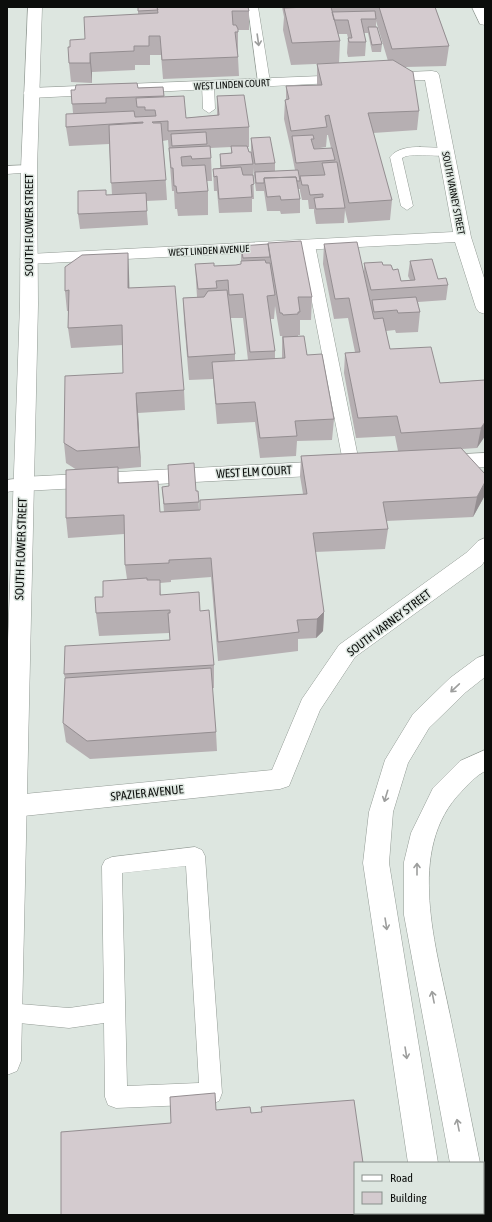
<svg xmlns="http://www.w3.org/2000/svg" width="492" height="1222" viewBox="0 0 492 1222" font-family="'Asap Condensed',sans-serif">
	<rect width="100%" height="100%" fill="#dde6e0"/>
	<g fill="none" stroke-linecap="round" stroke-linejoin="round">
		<defs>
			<path id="lane" d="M248 7H258L270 82 264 85 258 82Z
				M208 82 214 85 215 109 209 113 203 109 202 85Z
				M420 147 447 148 453 152C447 161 415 150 402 158L413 206 407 210 401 206 390 157C397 148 410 147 420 147Z
				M29 165 35 169 33 172 7 174V166Z
				M308 241 313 242 315 245 360 467 357 471 352 472 347 471 344 467 301 245 303 242Z
				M23 478 29 480 31 484 29 488 7 492V480Z
				M195 847 202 850 205 856 222 1093 219 1101 211 1104 116 1108 108 1105 105 1097 104 1023 69 1028 9 1022 7 1021V1003L69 1008 104 1003 102 866 105 860 112 857ZM186 866 199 1083 127 1086 122 873Z"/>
			<path id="street" d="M432 71 437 72 439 75 471 237 485 281V314L479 312 476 308 455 242 29 264 23 263 20 259 23 255 29 254 453 232 425 80 383 81 378 80 376 77 378 74 383 73Z
				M347 75 352 76 354 79 352 82 31 98 26 96 23 93 26 90 31 88Z
				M485 453V467L444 469 437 467 434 462 437 457 444 455Z
				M330 461 337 463 340 468 337 473 330 475 23 491 16 489 13 484 16 479 23 477Z
				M485 538V560L482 565 355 657 320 710 289 786 280 789 14 817 7 814V798L14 795 272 770 302 699 339 645 466 553 478 541Z"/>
			<path id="secondary" d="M28 7H42L37 169 38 304 21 1061 17 1071 7 1075V669L20 304 21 169Z"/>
			<path id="highway" d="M472 7H485V25L480 24Z
				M485 655V677L466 692 429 728 408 763 393 812 389 863 438 1163H408L363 863 369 812 385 760 413 714 450 678 477 658Z
				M485 750V771C476 776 469 783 462 791 404 849 437 949 451 1020 461 1068 470 1115 480 1163H450L404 915V862L411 833 433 788 460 761Z
				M483 1200 485 1201V1215H463L462 1213H483Z
				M416 1213H446V1215H416Z"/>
		</defs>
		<!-- lane casing -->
		<use href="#lane" stroke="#939b95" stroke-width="1"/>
		<!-- street casing -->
		<use href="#street" stroke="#939b95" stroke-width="1"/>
		<!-- secondary casing -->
		<use href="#secondary" stroke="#939b95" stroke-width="1"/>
		<!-- highway casing -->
		<use href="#highway" stroke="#939b95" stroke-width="1"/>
		<!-- lane -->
		<use href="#lane" fill="#fff" fill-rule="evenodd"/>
		<!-- street -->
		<use href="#street" fill="#fff" fill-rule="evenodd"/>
		<!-- secondary -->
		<use href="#secondary" fill="#fff" fill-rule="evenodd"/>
		<!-- highway -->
		<use href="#highway" fill="#fff" fill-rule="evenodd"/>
	</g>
	<!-- wall -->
	<path fill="#b6afb2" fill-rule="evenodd" d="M138 7 249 11V30H238V57L239 76 163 79 161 55H150V65H135V70L92 72V83L71 82 69 63 70 47 138 14Z
		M282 7H435L449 46 446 66 405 67 419 111 417 130 373 133 392 200 390 220 348 223 345 210 344 223 316 224 314 212V209H309L308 200H302L300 191V177H299L300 181V189H298L300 199V213L281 214 280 211H267L264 191H256L253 168 254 199H252V212L219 213 217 191H214L213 169 220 168V154L231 153V147L210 148 211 158 212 181H207L208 191V215L178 216 177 209H175L174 191H172L168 140 163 141 167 200 146 201 148 225 80 229 78 214 106 195H112L109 144 69 146 66 127 73 113 71 90 163 87 164 97 186 118 217 115V96L249 127V147H248L249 152H251V138L275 163V171L295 170 291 150 284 119 285 100H286V86L317 85V64L388 61 376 21V27L382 44 381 52H372L368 33H364L366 42 365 56 348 57 347 53 348 38 347 34H338L340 41 339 63 291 65 283 30 284 17ZM327 135H328L331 148 314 149 326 147Z
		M268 243 312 297 311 320H300V335H298V336L307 355 334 419 332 440 297 441 296 456 260 458 255 422 217 424 213 379 189 380 184 321 183 298 197 297 195 264 214 266 236 265 241 264V246L268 248ZM275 306 280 336H282V359H275V351L270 319H274ZM230 318H243L248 360 235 361V354Z
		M324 244 364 272V263L383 265 393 270 401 281 410 280 408 276 410 261 448 285 446 300 418 302 420 312 418 332 396 333 395 330 386 331 390 349 440 383 485 380V436L477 448 462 449 484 497 473 517 386 521 388 529 385 549 315 552 324 612 323 631 316 638 298 639V651L218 661 211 577 171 580V582L160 583 161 595 200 611 214 665V688H212L216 732 217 751 90 759 66 742 63 723 65 678 64 674 170 640 169 633 99 636 96 613 103 597 127 579 125 565 124 534 68 538 66 518 77 470 66 463 64 443 123 373V345L71 348 68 328 69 311H67L65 291 129 273V288L184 390 185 410 138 413 141 467 118 469 119 483 160 512H164L162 487 198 491 199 510 303 494 300 476 301 456 398 451 395 436 356 438 344 373 345 353 355 352 348 318 334 319 323 264Z"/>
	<!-- shaded-wall -->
	<path fill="#948e91" d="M90 53 92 72V83L90 63Z
		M128 253 129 273 130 308 128 288Z
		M136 393 138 413 141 467 139 447Z
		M485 422V436L477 448 481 428Z
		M485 482V492L484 497 473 517 477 497Z
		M324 612 323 631 316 638 317 619Z"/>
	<!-- building -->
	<path fill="#d4cbcf" stroke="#948e91" d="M138 7H157L158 10 138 11Z
		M157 7H248L249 11H232L233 25H236L238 29V32H235L238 57 162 60 160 36H149V46H134V51L90 53V63H69L68 47H70V40L85 39 84 17 158 13Z
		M308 7H331L340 41 292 43 284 8Z
		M379 7H435L449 46 392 49Z
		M375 11 376 19H361L366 42H349L348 38H352L348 20H334L332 12Z
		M368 27H377L382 44 372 45Z
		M393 60 413 72 419 111 368 113 392 200 349 203 329 115 325 116 327 127 291 131 285 100 289 99 286 86 322 85 317 64Z
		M137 83 138 88 163 87 164 96 106 98V103L72 104 71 90H75L76 85Z
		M244 95 249 127 168 131V121L152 122 153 123H161L166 180 111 183 109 125 143 123V122L66 127V114L134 111 135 117 156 116 155 110H145V107H137L136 98 184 96 186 118 219 115 217 96Z
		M206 132 207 144 172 146 171 134Z
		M313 135 314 139H311L314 149 332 148 335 160 296 163 292 136Z
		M270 137 275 163 255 164 251 138Z
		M210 146 211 158 192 159 191 156 181 157 182 166 205 165 208 191 177 193 176 186H174L173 168H171L169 148Z
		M231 146H247L249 152H251L253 164 221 166 220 154 232 153Z
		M337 162 345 208 316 209 314 198 323 197V194L310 195 308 185H302L300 176 325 175 322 163Z
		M241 167 243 175H253L254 184 251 185 252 197 219 199 217 176 214 177 213 169Z
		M298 170 300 181H297L296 177 264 178V183H256L255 172Z
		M296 177 300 199 281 200 280 196 267 197 264 178Z
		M106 190V195L146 193 147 211 78 214V191Z
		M301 241 312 297H298L300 312H298V314L283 315 282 313H280L268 243Z
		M357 242 374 319 383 318 390 349 431 347 440 383 485 380V422L481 428 401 433 397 416 358 418 345 353 360 352 349 298 335 299 324 244Z
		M268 244 270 257 243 258 241 246Z
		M128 253V288L175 286 184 390 136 393 139 447 77 451 64 443 65 376 123 373 122 325 68 328 69 290 65 291V267L82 255Z
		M432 259 438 279 446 278 448 285 371 290 364 263 382 262 383 265H391L393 270 398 269 401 281 415 280 410 261Z
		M265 260 266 263H270L275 295 267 296 275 351 250 352 243 294 229 295 228 280 216 281 217 288 198 289 195 264 214 263V266L236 265 241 264V261Z
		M227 290 235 354 188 357 183 298 204 297 208 291Z
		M416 297 420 312 398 313 397 310 374 312 372 300Z
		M304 336 307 355 322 354 334 419 295 421 297 436 260 438 255 402 216 404 212 362 285 358 283 337Z
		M461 448 485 474V482L477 497 383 502 388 529 313 533 324 612 317 619 297 620 299 632 218 642 211 558 169 560V563L125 565 124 515 66 518V470L118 467V483L158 481 160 512 200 510V500L307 494 301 456Z
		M194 463 196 491H198L199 502 164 504 162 487 169 486 168 465Z
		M147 578V580H160V595L199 592 200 611 209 610 214 665 64 674 65 646 170 640 168 613H170V610L96 613 95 597H103V581Z
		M211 668 216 732 87 741 63 723 65 678Z
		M215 1093 216 1110 250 1107 251 1113 262 1112 261 1107 354 1100 363 1163H355V1213H369V1215H61V1132L171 1123 170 1097Z"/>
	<!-- one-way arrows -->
	<defs><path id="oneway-shaft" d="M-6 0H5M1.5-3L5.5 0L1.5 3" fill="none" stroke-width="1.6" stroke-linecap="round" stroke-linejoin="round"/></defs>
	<g stroke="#9d9e9d">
		<use href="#oneway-shaft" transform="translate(258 40) rotate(82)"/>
		<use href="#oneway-shaft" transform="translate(455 688) rotate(137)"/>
		<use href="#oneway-shaft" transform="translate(386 796) rotate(107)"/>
		<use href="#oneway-shaft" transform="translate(417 869) rotate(-90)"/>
		<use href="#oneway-shaft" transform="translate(386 924) rotate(81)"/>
		<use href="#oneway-shaft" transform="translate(433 997) rotate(-101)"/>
		<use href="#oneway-shaft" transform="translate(406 1053) rotate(81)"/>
		<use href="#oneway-shaft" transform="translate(458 1125) rotate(-101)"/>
	</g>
	<g text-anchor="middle" stroke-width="3" stroke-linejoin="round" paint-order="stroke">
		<!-- far-street labels -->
		<g font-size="10" fill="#0b0d0b" stroke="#dde6e0">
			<text transform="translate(232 84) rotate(-3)" y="4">WEST LINDEN COURT</text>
			<text transform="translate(454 193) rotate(79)" y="4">SOUTH VARNEY STREET</text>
			<text transform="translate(209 250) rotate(-3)" y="4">WEST LINDEN AVENUE</text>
		</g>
		<!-- street labels -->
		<g font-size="12" fill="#0b0d0b" stroke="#dde6e0">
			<text transform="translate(29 225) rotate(-90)" y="4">SOUTH FLOWER STREET</text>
			<text transform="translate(254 472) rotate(-3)" y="4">WEST ELM COURT</text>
			<text transform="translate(21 549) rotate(-88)" y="4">SOUTH FLOWER STREET</text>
			<text transform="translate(389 623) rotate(-37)" y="4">SOUTH VARNEY STREET</text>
			<text transform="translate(147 793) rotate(-6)" y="4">SPAZIER AVENUE</text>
		</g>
	</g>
	<!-- border -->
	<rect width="492" height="1222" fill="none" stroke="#0b0d0b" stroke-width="16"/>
	<!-- legend -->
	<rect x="354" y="1162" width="130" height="52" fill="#dde6e0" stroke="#898f8b"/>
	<rect x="362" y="1175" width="20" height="6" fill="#ffffff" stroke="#898f8b"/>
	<text x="390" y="1182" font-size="12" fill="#0b0d0b">Road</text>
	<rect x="362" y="1192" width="20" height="12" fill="#d4cbcf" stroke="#898f8b"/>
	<text x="390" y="1202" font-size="12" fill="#0b0d0b">Building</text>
</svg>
